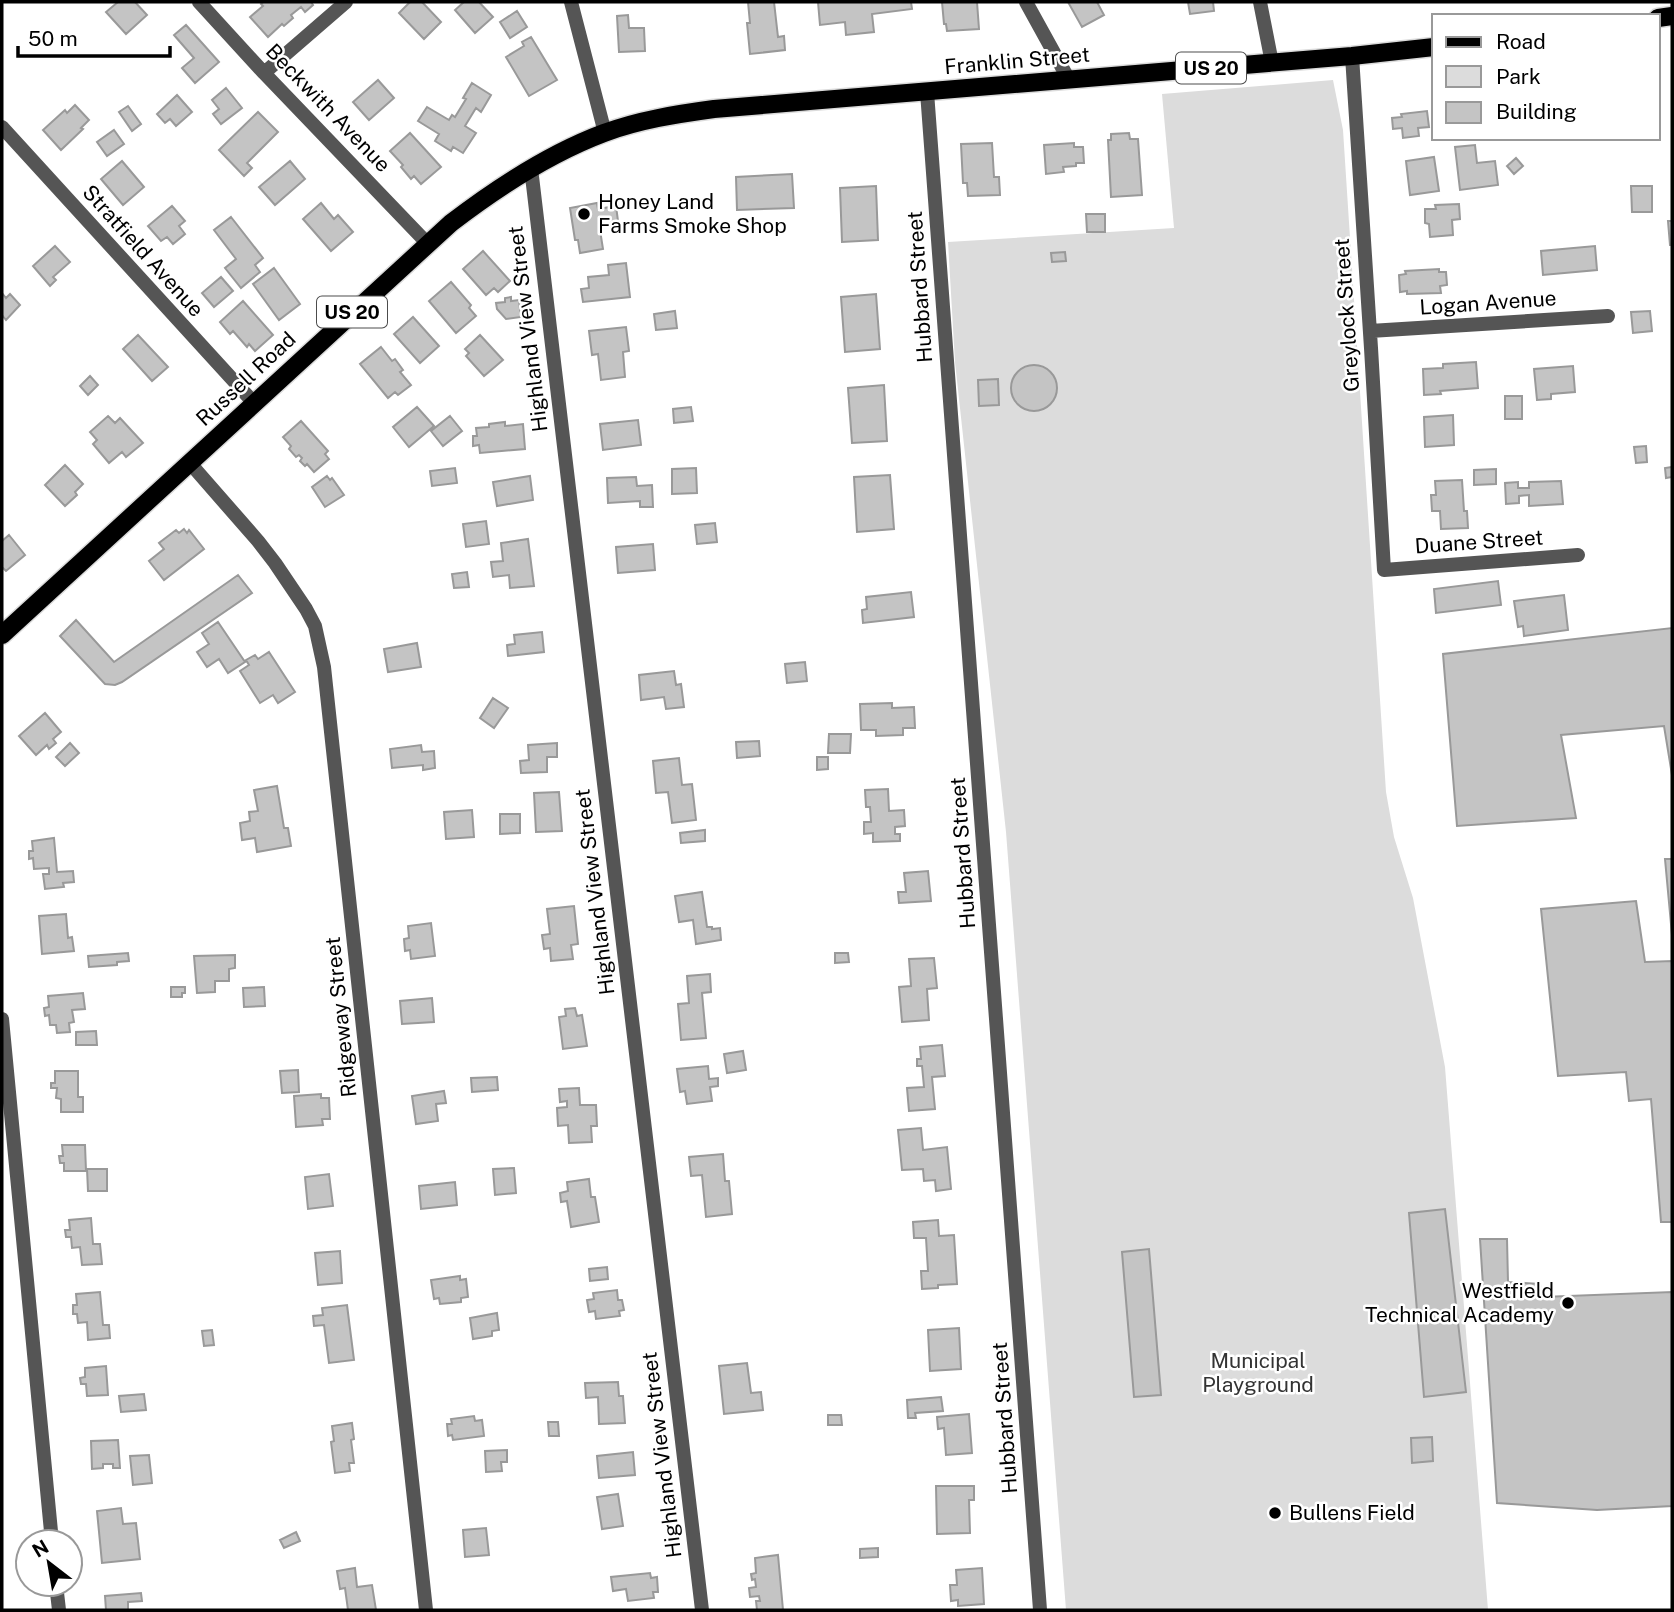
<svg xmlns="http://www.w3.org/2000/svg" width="1674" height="1612" viewBox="0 0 1674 1612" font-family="'Public Sans',sans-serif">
	<rect width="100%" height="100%" fill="#fff"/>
	<!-- green -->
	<path fill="#dcdcdc" d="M1333 80 1343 130 1386 792 1394 837 1413 898 1445 1067 1488 1610H1066L1006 832 955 362 948 242 1174 228 1162 94Z"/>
	<!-- building -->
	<path fill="#c4c4c4" stroke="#999" stroke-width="2" d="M118 2H135L147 15 126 34 106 12Z
		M263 2H311L313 5 305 12 301 7 291 15 293 18 284 26 282 24 268 37 250 17 263 6 261 4Z
		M410 2H422L441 22 424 39 399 13Z
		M464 2H479L493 17 475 33 455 10Z
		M748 2H774L778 37 784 36 785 50 750 54 747 23H750Z
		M818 2H911L912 9 872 14 874 32 846 35 845 22 820 25Z
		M942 2H977L979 29 947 31 946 24H944Z
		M1068 2H1097L1104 15 1082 27Z
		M1188 2H1213L1214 11 1190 14Z
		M517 11 527 27 510 38 500 22Z
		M628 15 629 28H644L645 51 619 52 617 16Z
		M186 25 219 62 195 83 182 68 194 58 174 35Z
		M531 37 557 80 529 96 506 57 524 46 522 42Z
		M378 80 394 98 369 120 353 102Z
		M472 83 491 95 481 112 476 108 465 126 476 133 463 153 453 147 451 151 435 141 439 134 418 121 427 107 449 120 452 115 455 117 466 99 463 98Z
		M226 88 242 108 221 124 213 114 219 109 212 100Z
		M177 95 192 112 176 126 170 119 165 123 157 114Z
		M75 105 89 120 81 128 83 129 61 150 43 130 65 110 67 113Z
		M128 106 141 124 132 131 119 112Z
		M1427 111 1429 127 1418 128 1419 136 1403 138 1402 128 1393 129 1392 118 1402 117 1401 114Z
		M258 112 278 132 247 163 252 168 244 176 219 150Z
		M114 130 124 144 107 156 97 142Z
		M410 133 441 167 421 184 414 176 411 179 401 167 403 165 390 151Z
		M1129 133 1130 139H1138L1142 195 1111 197 1108 140H1111V134Z
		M992 143 994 177H999L1000 195 968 196 967 183H963L961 144Z
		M1074 143V147H1083L1084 163H1076V166L1063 167 1064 172 1046 174 1044 145Z
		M1475 145 1477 163 1495 161 1498 185 1460 190 1455 147Z
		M1434 157 1439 191 1410 195 1406 161Z
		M1516 158 1523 166 1514 174 1507 166Z
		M122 161 144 187 123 205 101 179Z
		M290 161 305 179 275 205 259 187Z
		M792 174 794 208 737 210 736 177Z
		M876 186 878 240 842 242 840 188Z
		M1631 186H1652V212H1632Z
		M321 203 334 219 338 215 353 232 331 251 303 219Z
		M597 203 598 209 616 206 618 221 599 224 603 249 580 253 578 240H575L570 208Z
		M1459 204 1460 219 1452 220 1453 235 1430 237 1429 224 1425 223V209H1436L1435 205Z
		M172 206 185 221 179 226 185 234 173 244 167 237 161 241 148 226Z
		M1086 214H1105V232H1087Z
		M231 217 263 258 255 265 260 272 241 288 225 268 236 259 214 230Z
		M1668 221H1672V245H1670Z
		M55 246 70 262 53 277 56 280 50 286 33 266Z
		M1595 246 1597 270 1543 275 1541 251Z
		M483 251 510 281 498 292 494 288 486 295 463 269Z
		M1065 252 1066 261 1052 262 1051 253Z
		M626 263 630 297 583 302 581 289 589 288 588 277 609 275 608 265Z
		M274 268 300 304 279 320 253 284Z
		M1439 269V272H1446L1447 285 1440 286 1441 293 1407 294V291L1400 292 1399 275 1406 274 1405 271Z
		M221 277 233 291 214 307 202 293Z
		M451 282 471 305 469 308 476 316 456 333 429 301Z
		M2 293 6 298 10 294 20 305 6 320 2 315Z
		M876 294 880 349 845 352 841 297Z
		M511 297V301L519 300 521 317 506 319 497 309 496 303 505 302V298Z
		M243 301 273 335 255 351 249 344 247 347 233 331 230 334 220 322Z
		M675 311 677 328 656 330 654 314Z
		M1650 311 1652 331 1633 333 1631 312Z
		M413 317 439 346 420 363 394 334Z
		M626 327 629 351 623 352 625 377 601 380 598 354 592 355 589 331Z
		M138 335 168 367 152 381 123 349Z
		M480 335 503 360 484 376 466 356 469 353 465 349Z
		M381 347 392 361 395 359 403 370 400 372 411 385 398 395 395 392 388 398 360 364Z
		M1476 362 1478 388 1440 391 1441 394 1424 395 1423 369 1443 368V364Z
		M1011 388a23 23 0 1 1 46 0a23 23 0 1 1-46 0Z
		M1573 366 1575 392 1551 394V399L1537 400 1534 369Z
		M90 376 98 385 88 395 80 386Z
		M998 379 999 405 979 406 978 380Z
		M884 385 887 441 852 443 848 388Z
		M1505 396H1522V419H1505Z
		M417 407 434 426 409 447 393 427Z
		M691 407 693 421 674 423 673 409Z
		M1453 415 1454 445 1425 447 1424 417Z
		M108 416 115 423 120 418 143 443 126 457 122 452 109 463 93 444 97 440 90 432Z
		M450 416 462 431 443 446 431 431Z
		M638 420 641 445 603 450 600 424Z
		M301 421 328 451 325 454 329 459 314 472 307 464 305 466 300 461 302 458 299 455 296 457 289 449 291 446 283 437Z
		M505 422V426L523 424 525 449 480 453 479 445 473 446V436H477L476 428 489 427V424Z
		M1646 446 1647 462 1636 463 1634 447Z
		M65 465 83 484 75 492 77 495 65 506 45 485Z
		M1672 467V477L1666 478 1665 468Z
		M455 468 457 483 432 486 430 471Z
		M696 468 697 493 672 494V469Z
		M1496 469V484L1474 485V470Z
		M890 475 894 529 857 532 854 477Z
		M327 476 330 480 332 478 344 495 325 507 312 487Z
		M530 476 533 500 497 506 493 482Z
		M636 477 637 486 652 485 653 507H640V501L608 503 607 478Z
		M1462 480 1464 511H1467L1468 528 1441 529 1440 511H1432L1431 495H1436L1435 481Z
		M1561 481 1563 504 1529 506V495L1519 496V503L1506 504 1505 483 1518 482V488H1529V482Z
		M486 521 489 544 466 547 463 524Z
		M715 523 717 542 697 544 695 525Z
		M184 529 187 533 189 530 204 549 164 580 149 561 164 549 159 543 176 530 179 533Z
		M9 535 25 555 6 571 2 567V541Z
		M528 539 534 586 510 588 509 575 493 577 491 562 503 561 501 543Z
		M653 544 655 570 618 573 616 547Z
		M467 572 469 587 454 588 452 574Z
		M238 575 252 593 122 682 115 685 105 684 60 636 76 620 114 662Z
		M1498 581 1501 605 1436 613 1434 589Z
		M911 592 914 617 863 623 862 610 867 609 866 597Z
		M1564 595 1568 630 1524 636 1523 626 1518 627 1514 601Z
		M218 622 245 662 228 673 219 659 207 667 197 652 209 644 202 633Z
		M1672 628V775L1664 726 1561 735 1576 818 1457 826 1443 654Z
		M542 632 544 652 508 656 507 645 515 644 514 635Z
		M417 643 421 667 388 672 384 649Z
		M269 652 295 692 278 703 273 695 260 703 240 671 249 665 246 660 255 655 258 659Z
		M805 662 807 681 787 683 785 664Z
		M674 671 676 685 681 684 684 707 666 709 664 697 641 700 639 675Z
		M493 698 508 708 494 728 480 718Z
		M892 703V708L914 707 915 728H903V735L876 736V730H861L860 704Z
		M45 713 61 732 53 739 56 743 49 749 47 745 36 755 19 736Z
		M829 734H851L850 753H828Z
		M759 741 760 756 737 758 736 742Z
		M70 743 79 753 65 766 56 757Z
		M557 743V757H547V772L521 773 520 761 529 760 528 745Z
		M421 745 422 752 434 751 435 768 423 770V765L392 768 390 749Z
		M817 757H828V769L817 770Z
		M679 758 682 785 692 784 696 820 672 823 668 792 656 793 653 761Z
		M277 786 284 828H288L291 846 257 852 255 838 242 840 240 823 250 821 249 812 258 811 254 790Z
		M888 789 889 811 904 810 905 826 895 827V834H900V841L873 842V833L864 834V822H871L870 807H866L865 790Z
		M559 792 562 831 536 832 534 793Z
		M472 810 474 837 446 839 444 812Z
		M500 814H520V833L500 834Z
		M705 830V841L681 843 680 833Z
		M54 838 57 872 73 871 74 882 63 883 64 887 45 889 43 874H49V868L34 869 33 858 29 859V851H33L32 841Z
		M1665 859H1672V935Z
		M928 871 931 901 899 903 898 892H906L904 873Z
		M702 892 707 927H712V929L720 928 721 940 696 944 693 920 679 922 675 896Z
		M1636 901 1645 962 1672 961V1222H1661L1651 1099 1629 1101 1626 1072 1558 1076 1541 909Z
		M574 906 578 944 571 945 573 959 551 961 550 948 544 949 542 935 550 934 547 909Z
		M66 914 68 938 72 937 74 951 42 954 39 916Z
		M431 923 435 956 411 959 410 950 405 951 404 939 409 938 408 926Z
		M128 953 129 961 117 962V965L89 967 88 956Z
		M835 953H848L849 962 835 963Z
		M235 955V968L229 969V981H215V992L197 993 194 956Z
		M934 958 937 988 927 989 929 1020 902 1022 899 987 911 986 909 959Z
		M710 974 711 992 702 993 706 1038 681 1040 678 1004 689 1003 687 976Z
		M171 987H185V993H182V997H171Z
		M264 987 265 1006 244 1007 243 988Z
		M83 993 85 1009 72 1010 74 1022 69 1023 70 1032 57 1033 56 1025H50L49 1015 45 1016 44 1008 49 1007 48 996Z
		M432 998 434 1022 402 1024 400 1001Z
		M575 1008 577 1016 582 1015 587 1046 563 1049 559 1017 566 1016 565 1009Z
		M96 1031 97 1045H76V1032Z
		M942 1045 945 1076 932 1077 935 1109 909 1111 907 1088 924 1087 922 1066H917V1059H921L920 1047Z
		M743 1051 746 1070 727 1073 724 1054Z
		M708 1066 709 1079 718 1078V1086L710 1087 712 1101 687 1104 685 1091 680 1092 677 1069Z
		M298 1070 299 1092 282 1093 280 1071Z
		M55 1071H78V1097H83V1112H61V1099L56 1098 57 1088H51V1083H55Z
		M497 1077 498 1090 472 1092 471 1078Z
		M579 1088 580 1105H596L597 1126H591L592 1142 569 1143 568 1125 558 1126 557 1108 567 1107V1101L560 1102 559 1089Z
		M444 1091 446 1103 436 1104 438 1121 416 1124 412 1096Z
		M321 1094V1098H329L330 1119H322L323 1125 296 1127 294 1096Z
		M921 1128 923 1150 947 1147 951 1189 936 1191 935 1180 924 1181 923 1169 902 1170 898 1130Z
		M62 1145H85L86 1171H64V1163H60L59 1156H63Z
		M723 1154 725 1181H729L732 1214 706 1217 702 1175 691 1176 689 1157Z
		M514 1168 516 1193 495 1195 493 1169Z
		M87 1169H107V1191H88Z
		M329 1174 333 1206 308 1209 305 1177Z
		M589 1179 591 1197H595L599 1222 571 1227 567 1201 561 1202 560 1193 568 1191 567 1182Z
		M455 1182 457 1205 421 1209 419 1186Z
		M1445 1209 1466 1392 1424 1397 1409 1213Z
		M91 1218 93 1244H100L102 1264 82 1265 80 1247 72 1248 71 1237H66L65 1230H70L69 1220Z
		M938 1220 939 1236 954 1235 957 1284 938 1285V1288L922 1289 921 1271H928L926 1238H914L913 1222Z
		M1480 1239H1507L1508 1282 1540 1284 1542 1297 1672 1292V1506L1597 1510 1497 1503Z
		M1149 1249 1161 1395 1134 1397 1122 1252Z
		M340 1251 342 1283 318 1285 315 1253Z
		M607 1267 608 1279 590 1281 589 1269Z
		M460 1276V1280L466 1279 468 1297 461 1298V1302L440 1304 439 1298 434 1299 431 1280Z
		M617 1290 618 1300H622L624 1310 619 1311 620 1316 596 1319 595 1311 589 1312 587 1300 594 1299 593 1293Z
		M100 1292 103 1325H109L110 1338 88 1340 87 1322 78 1323 77 1314H73V1305H77L76 1294Z
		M347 1305 354 1360 329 1363 324 1325 314 1326 313 1316 323 1315 322 1308Z
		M497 1313 499 1330 492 1331V1336L473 1339 470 1318Z
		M959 1328 961 1369 930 1371 928 1330Z
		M212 1330 214 1345 204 1346 202 1331Z
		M747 1363 751 1393 761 1392 763 1410 724 1414 719 1366Z
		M106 1366 108 1395 87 1396 86 1384H81L80 1378 85 1377V1368Z
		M618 1382 619 1396H623L625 1423 599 1424 598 1397 586 1398 585 1383Z
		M144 1394 146 1410 121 1412 119 1396Z
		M941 1397 943 1411 915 1413 916 1418H908L907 1400Z
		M969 1414 972 1453 946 1455 944 1428 938 1429 937 1417Z
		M828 1415H841L842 1425H828Z
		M474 1416 475 1421 482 1420 484 1436 453 1440 452 1435 448 1436 447 1424H452L451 1419Z
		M548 1422H558L559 1436H549Z
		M352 1423 354 1439 351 1440 354 1463H349L350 1471 335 1473 331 1442 334 1441 332 1426Z
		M1432 1437 1433 1461 1412 1463 1411 1438Z
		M118 1440 120 1468H113V1464H103V1468L92 1469 91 1441Z
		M507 1450V1462H501L502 1471 486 1472 485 1451Z
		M633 1452 635 1475 599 1478 597 1456Z
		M149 1455 152 1483 133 1485 130 1456Z
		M936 1486H974V1500H969L970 1533 937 1534Z
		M618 1494 623 1526 602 1529 597 1497Z
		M121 1508 123 1524 136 1523 140 1559 102 1563 97 1511Z
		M486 1528 489 1555 465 1557 463 1530Z
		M296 1532 300 1541 284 1548 280 1540Z
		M878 1548V1557L860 1558V1549Z
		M778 1555 783 1610H757L756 1601H760L759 1596 750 1597 749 1588 756 1587 755 1579 752 1580 751 1574 756 1573 755 1558Z
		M355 1568 357 1587 372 1585 376 1610H348L345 1588 340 1589 337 1571Z
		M982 1568 984 1604 958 1606V1600L951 1601 950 1585H957L956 1570Z
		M650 1573 651 1578 657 1577 658 1592H653L654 1598 628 1601 626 1589 613 1591 611 1577Z
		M141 1593 142 1601 128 1602V1610H106L105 1596Z"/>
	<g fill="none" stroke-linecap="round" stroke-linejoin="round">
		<defs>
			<path id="primary" d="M1658 18 1672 16
				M2 635 451 223C498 187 548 154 604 133 639 120 677 114 714 109L1352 56 1434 47"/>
		</defs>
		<!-- primary casing -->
		<use href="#primary" stroke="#dbdbdb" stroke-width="21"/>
		<!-- minor -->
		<path stroke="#555" stroke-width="14" d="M199 2 264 73 427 243
			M571 2 605 133
			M1026 2 1069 80
			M1260 2 1272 63
			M1352 56 1371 348 1384 570 1578 555
			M264 73 346 2
			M927 92 1040 1610
			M2 127 254 403
			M531 168 702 1610
			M1370 331 1608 316
			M189 462 258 541 275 563 306 609 315 626 324 667 426 1610
			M2 1019 52 1542
			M56 1584 59 1610"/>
		<!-- primary -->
		<use href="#primary" stroke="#000" stroke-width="18"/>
	</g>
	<!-- markers -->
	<g fill="#000" stroke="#fff" stroke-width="2.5">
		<circle cx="584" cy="214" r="7"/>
		<circle cx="1568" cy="1303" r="7"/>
		<circle cx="1275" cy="1513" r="7"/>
	</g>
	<g text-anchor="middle" stroke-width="5" stroke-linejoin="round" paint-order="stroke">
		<!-- shield labels -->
		<g fill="#fff" stroke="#4c4c4c" stroke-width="2">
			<rect x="1176" y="52.5" width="70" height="31" rx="5"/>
			<rect x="317" y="296.5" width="70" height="31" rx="5"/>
		</g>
		<g font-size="19" font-weight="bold" fill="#000">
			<text x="1211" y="75">US 20</text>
			<text x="352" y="319">US 20</text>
		</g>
		<!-- street labels -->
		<g font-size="21" fill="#000" stroke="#fff">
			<text transform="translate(1017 61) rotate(-5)" y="7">Franklin Street</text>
			<text transform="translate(328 108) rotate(46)" y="7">Beckwith Avenue</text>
			<text transform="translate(143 251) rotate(48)" y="7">Stratfield Avenue</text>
			<text transform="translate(920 287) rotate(-94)" y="7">Hubbard Street</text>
			<text transform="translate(1488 303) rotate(-4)" y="7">Logan Avenue</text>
			<text transform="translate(1347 315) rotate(-94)" y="7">Greylock Street</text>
			<text transform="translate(528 329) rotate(-97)" y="7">Highland View Street</text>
			<text transform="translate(246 379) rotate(-43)" y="7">Russell Road</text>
			<text transform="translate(1479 542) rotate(-4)" y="7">Duane Street</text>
			<text transform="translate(963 853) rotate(-94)" y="7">Hubbard Street</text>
			<text transform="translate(595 892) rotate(-97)" y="7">Highland View Street</text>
			<text transform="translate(341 1017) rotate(-96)" y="7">Ridgeway Street</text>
			<text transform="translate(1005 1418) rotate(-94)" y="7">Hubbard Street</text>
			<text transform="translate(662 1455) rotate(-97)" y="7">Highland View Street</text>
		</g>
		<!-- poi labels -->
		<g font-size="21" fill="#000" stroke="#fff" text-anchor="start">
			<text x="598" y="209">Honey Land<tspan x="598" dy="24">Farms Smoke Shop</tspan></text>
			<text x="1554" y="1298" text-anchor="end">Westfield<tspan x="1554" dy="24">Technical Academy</tspan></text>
			<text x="1289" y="1520">Bullens Field</text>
		</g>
		<!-- park labels -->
		<g font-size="21" fill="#333" stroke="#fff">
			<text x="1258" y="1368">Municipal<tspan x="1258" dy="24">Playground</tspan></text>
		</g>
	</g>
	<!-- border -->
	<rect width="1674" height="1612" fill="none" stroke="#000000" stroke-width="7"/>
	<!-- legend -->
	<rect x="1432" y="14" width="228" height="126" fill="#ffffff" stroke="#999999" stroke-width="2"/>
	<rect x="1446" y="37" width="35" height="10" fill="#000000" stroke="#999999" stroke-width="2"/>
	<text x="1496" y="49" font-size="21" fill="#000000">Road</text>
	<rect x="1446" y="66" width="35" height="21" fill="#dcdcdc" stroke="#999999" stroke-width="2"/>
	<text x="1496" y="84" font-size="21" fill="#000000">Park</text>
	<rect x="1446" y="102" width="35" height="21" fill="#c4c4c4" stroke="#999999" stroke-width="2"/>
	<text x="1496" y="119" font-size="21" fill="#000000">Building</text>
	<!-- north arrow -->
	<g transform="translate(49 1563) rotate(329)"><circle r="33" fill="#ffffff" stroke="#999999" stroke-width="2"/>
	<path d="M0-5L12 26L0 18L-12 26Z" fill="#000000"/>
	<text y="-10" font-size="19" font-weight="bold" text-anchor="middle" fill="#000000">N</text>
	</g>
	<!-- scale -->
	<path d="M18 46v10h152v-10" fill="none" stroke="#000000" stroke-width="3.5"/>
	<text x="28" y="46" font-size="21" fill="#000000" stroke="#ffffff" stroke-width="5" paint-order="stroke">50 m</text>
</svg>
